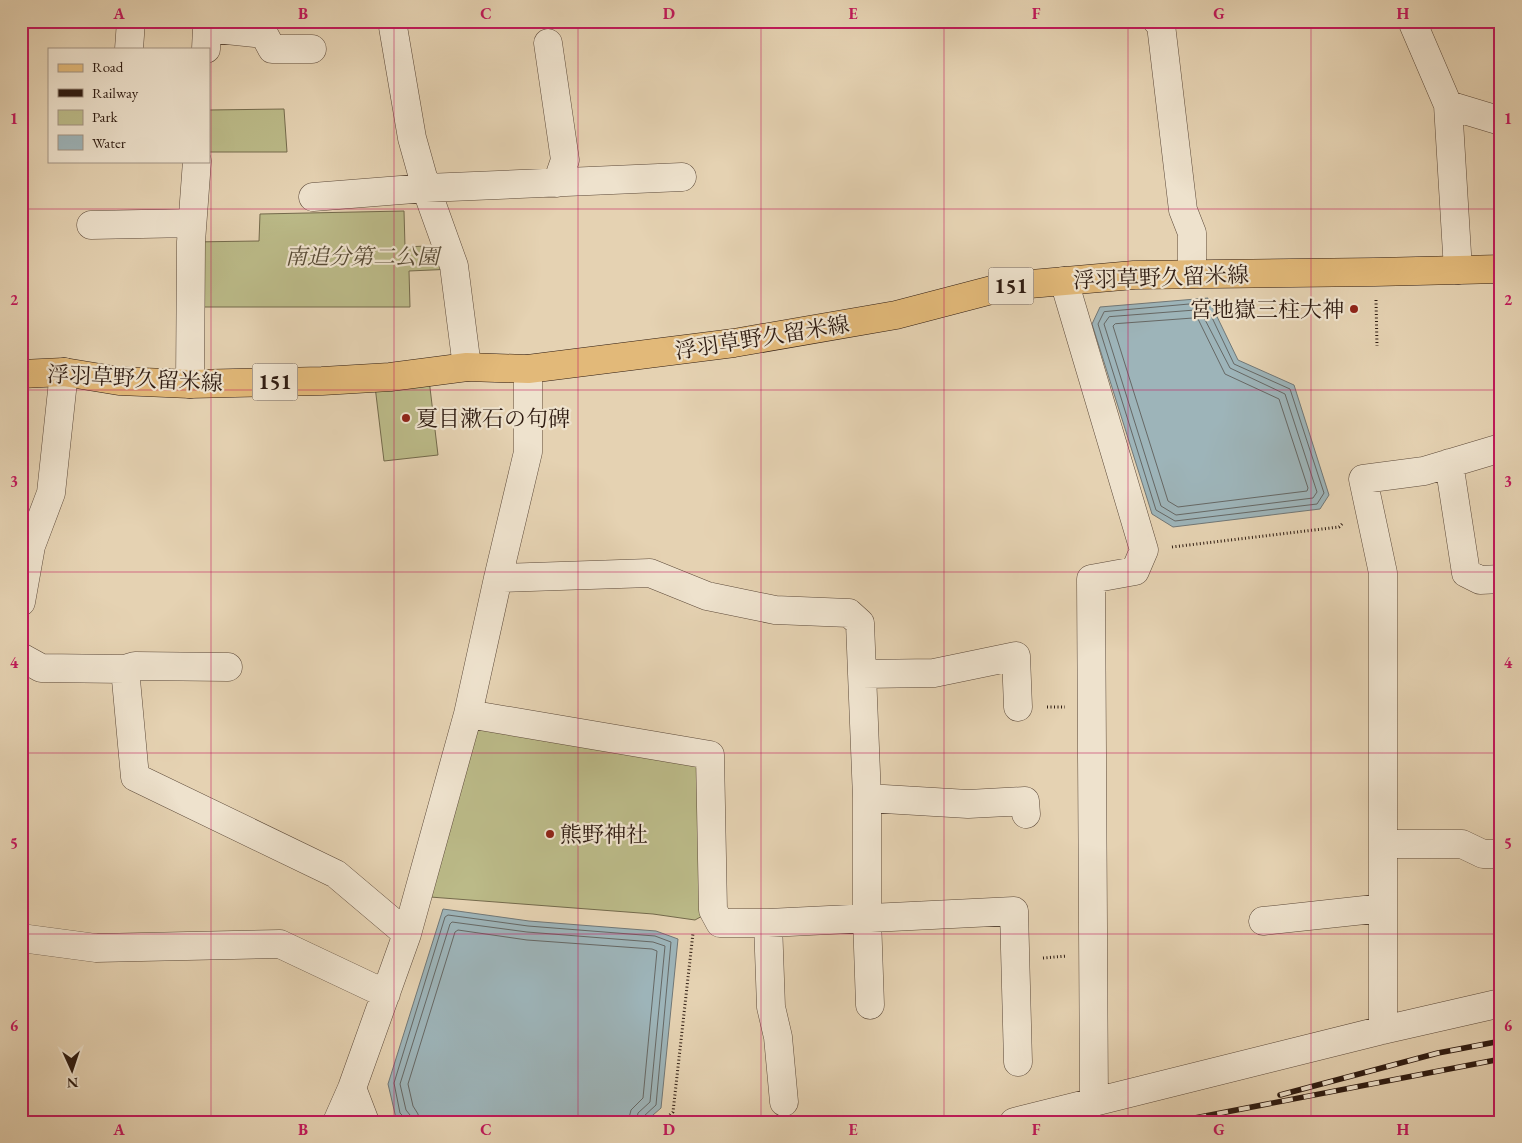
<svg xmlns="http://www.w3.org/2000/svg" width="1522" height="1143" viewBox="0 0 1522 1143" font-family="'EB Garamond','Noto Serif JP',serif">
	<rect width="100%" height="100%" fill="#e5d2b2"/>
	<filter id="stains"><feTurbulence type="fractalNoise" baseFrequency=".004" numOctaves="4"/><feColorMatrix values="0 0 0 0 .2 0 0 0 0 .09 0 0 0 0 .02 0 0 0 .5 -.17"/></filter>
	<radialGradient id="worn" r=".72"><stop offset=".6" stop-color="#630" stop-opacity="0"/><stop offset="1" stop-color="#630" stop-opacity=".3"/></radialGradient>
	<!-- green -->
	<path fill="#bbba88" stroke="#746a4c" d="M284 109 287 152H209V110Z
		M404 211 405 247 447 245 454 269 409 271 410 307H191V242L259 241 260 214Z
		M428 371 438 455 384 461 374 378Z
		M468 714 710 755 713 910 695 920 653 914 417 896Z"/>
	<!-- water -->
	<path fill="#9db4b9" stroke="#717776" d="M1208 298 1238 360 1294 385 1329 495 1320 509 1173 527 1152 514 1092 324 1100 307Z
		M443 909 529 921 656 931 678 939 661 1108 645 1122H406L396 1118 388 1084Z"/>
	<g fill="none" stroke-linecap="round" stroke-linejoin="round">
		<!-- shore -->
		<path stroke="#666865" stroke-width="1" d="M1203 303 1206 305 1234 364 1290 389 1324 493 1317 504 1175 521 1156 510 1098 324 1104 312Z
			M1200 310 1230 368 1285 394 1317 492 1313 498 1176 515 1161 506 1104 324 1109 317Z
			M1195 318 1198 319 1225 374 1279 399 1308 488 1307 491 1178 507 1168 501 1113 326 1115 324Z
			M405 1122 404 1117 400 1113 394 1083 445 917 448 915 528 926 655 936 671 942 656 1105 644 1116 642 1122
			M411 1122 410 1115 406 1110 400 1084 450 924 452 922 527 932 653 942 665 946 650 1102 638 1113 636 1122
			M419 1122 418 1114 413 1106 408 1084 455 932 458 930 527 940 652 949 657 951 643 1098 631 1110 628 1122"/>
		<defs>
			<path id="minor" d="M392 21 412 138 426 188 454 266 467 367
				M1157 21 1161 25 1183 210 1192 233V274
				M1412 21 1448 105 1458 270
				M548 43 565 160 557 183
				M129 49 131 21
				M206 49 207 28 264 34 272 49H312
				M1448 105 1501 121
				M313 197 426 188 682 177
				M91 225 192 223
				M1064 281 1144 550 1135 571 1091 579 1094 1102
				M190 384 191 242 197 161
				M1449 463 1466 573 1480 580 1501 579
				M498 578 650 573 707 596 775 610 849 613 860 623 867 798V918L870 1005
				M21 602 31 546 51 493 64 372
				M21 657 41 668 125 669 135 777 336 874 407 934
				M125 669 135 666 228 667
				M862 674 934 673 1016 656 1018 707
				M468 714 710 755 713 910 720 923H768L1014 911 1018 1062
				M867 798 968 804 1025 801 1026 814
				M1383 844H1462L1483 854H1501
				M1263 921 1383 908
				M768 923 771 1007 778 1037 784 1102
				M21 938 96 948 280 944 386 994
				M1383 1030V573L1363 479 1424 471 1501 448
				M352 1088 365 1122
				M337 1122 352 1088 407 934 468 714 498 578 528 452V369
				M1014 1122 1383 1030 1501 1003"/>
			<path id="primary" d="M21 374 64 372 119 381 190 384 322 381 390 377 467 367 528 369 734 343 896 315 1007 286 1134 275 1375 272 1501 269"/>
		</defs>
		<!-- minor casing -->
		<use href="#minor" stroke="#5c4939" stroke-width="29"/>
		<!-- primary casing -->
		<use href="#primary" stroke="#2e1b11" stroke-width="29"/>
		<!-- path -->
		<path stroke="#2e1b11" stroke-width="3" stroke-dasharray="1 2.5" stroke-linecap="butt" d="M1376 300 1377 346
			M1172 547 1339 527 1343 523
			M1047 707H1065
			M1043 958 1067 956
			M662 1122 673 1112 693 933"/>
		<!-- minor -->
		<use href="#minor" stroke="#eee2cd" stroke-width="28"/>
		<!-- primary -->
		<use href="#primary" stroke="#e2b979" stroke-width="28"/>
		<defs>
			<path id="rail" d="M1280 1095 1438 1053 1501 1041
				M21 1118 36 1122
				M1174 1122 1501 1059"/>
		</defs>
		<!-- rail casing -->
		<use href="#rail" stroke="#2e1b11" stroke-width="5.5"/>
		<!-- rail -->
		<use href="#rail" stroke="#eee2cd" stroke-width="4" stroke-dasharray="11" stroke-linecap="butt"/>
	</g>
	<!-- grid -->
	<path fill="none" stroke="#c2185b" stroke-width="1" stroke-opacity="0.55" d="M211 21V1122M394 21V1122M578 21V1122M761 21V1122M944 21V1122M1128 21V1122M1311 21V1122M21 209H1501M21 390H1501M21 572H1501M21 753H1501M21 934H1501"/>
	<!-- markers -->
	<g fill="#8f2418" stroke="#eee2cd" stroke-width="2">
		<circle cx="1354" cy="309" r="5"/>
		<circle cx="406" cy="418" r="5"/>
		<circle cx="550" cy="834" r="5"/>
	</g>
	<g text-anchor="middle" stroke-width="4.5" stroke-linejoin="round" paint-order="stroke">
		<!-- shield labels -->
		<g fill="#eee2cd" stroke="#685749" stroke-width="1">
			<rect x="988.5" y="267.5" width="45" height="37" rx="4"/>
			<rect x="252.5" y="363.5" width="45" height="37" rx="4"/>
		</g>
		<g font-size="21" font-weight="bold" fill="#2e1b11">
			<text x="1011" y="293">151</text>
			<text x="275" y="389">151</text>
		</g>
		<!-- park labels -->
		<g font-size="22" font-style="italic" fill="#584b35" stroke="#eee2cd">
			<text x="362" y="264">南追分第二公園</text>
		</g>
		<!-- street labels -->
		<g font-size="22" fill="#2e1b11" stroke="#eee2cd">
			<text transform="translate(1161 277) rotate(-2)" y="8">浮羽草野久留米線</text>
			<text transform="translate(762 337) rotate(-9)" y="8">浮羽草野久留米線</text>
			<text transform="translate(135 378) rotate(3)" y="8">浮羽草野久留米線</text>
		</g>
		<!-- poi labels -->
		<g font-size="22" fill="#2e1b11" stroke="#eee2cd" text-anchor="start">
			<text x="1344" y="317" text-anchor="end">宮地嶽三柱大神</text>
			<text x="416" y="426">夏目漱石の句碑</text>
			<text x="560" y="842">熊野神社</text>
		</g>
	</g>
	<!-- margin -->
	<rect width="1522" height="1143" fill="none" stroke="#e5d2b2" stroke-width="55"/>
	<!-- legend -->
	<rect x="48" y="48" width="162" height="115" fill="#eee2cd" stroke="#a19282"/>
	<rect x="58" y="64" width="25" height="8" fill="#e2b979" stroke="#a19282"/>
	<text x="92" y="72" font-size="15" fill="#2e1b11">Road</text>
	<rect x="58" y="89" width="25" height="8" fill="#2e1b11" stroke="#a19282"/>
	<text x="92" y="98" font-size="15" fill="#2e1b11">Railway</text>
	<rect x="58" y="110" width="25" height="15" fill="#bbba88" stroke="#a19282"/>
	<text x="92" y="122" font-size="15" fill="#2e1b11">Park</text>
	<rect x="58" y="135" width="25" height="15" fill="#9db4b9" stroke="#a19282"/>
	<text x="92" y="148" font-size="15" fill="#2e1b11">Water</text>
	<!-- north arrow -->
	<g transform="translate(72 1070) rotate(177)" stroke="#eee2cd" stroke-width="4" paint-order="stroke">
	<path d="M0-4L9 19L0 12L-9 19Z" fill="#2e1b11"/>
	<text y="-8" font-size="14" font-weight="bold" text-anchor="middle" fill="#2e1b11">N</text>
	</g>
	<rect x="28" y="28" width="1466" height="1088" fill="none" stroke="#c2185b" stroke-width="2"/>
	<g font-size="16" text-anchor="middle" font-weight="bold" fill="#c2185b">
		<text x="119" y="19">A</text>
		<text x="303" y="19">B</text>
		<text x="486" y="19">C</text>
		<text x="669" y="19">D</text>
		<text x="853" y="19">E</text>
		<text x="1036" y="19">F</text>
		<text x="1219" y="19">G</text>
		<text x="1403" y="19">H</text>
		<text x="14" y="124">1</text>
		<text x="1508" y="124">1</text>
		<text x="14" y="305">2</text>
		<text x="1508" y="305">2</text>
		<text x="14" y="487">3</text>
		<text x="1508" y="487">3</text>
		<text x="14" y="668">4</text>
		<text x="1508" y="668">4</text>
		<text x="14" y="849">5</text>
		<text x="1508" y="849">5</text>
		<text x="14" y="1031">6</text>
		<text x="1508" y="1031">6</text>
		<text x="119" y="1135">A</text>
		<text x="303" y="1135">B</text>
		<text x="486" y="1135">C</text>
		<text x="669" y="1135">D</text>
		<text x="853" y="1135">E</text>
		<text x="1036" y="1135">F</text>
		<text x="1219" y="1135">G</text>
		<text x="1403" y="1135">H</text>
	</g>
	<rect width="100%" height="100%" filter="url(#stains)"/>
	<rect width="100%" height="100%" fill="url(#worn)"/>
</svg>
